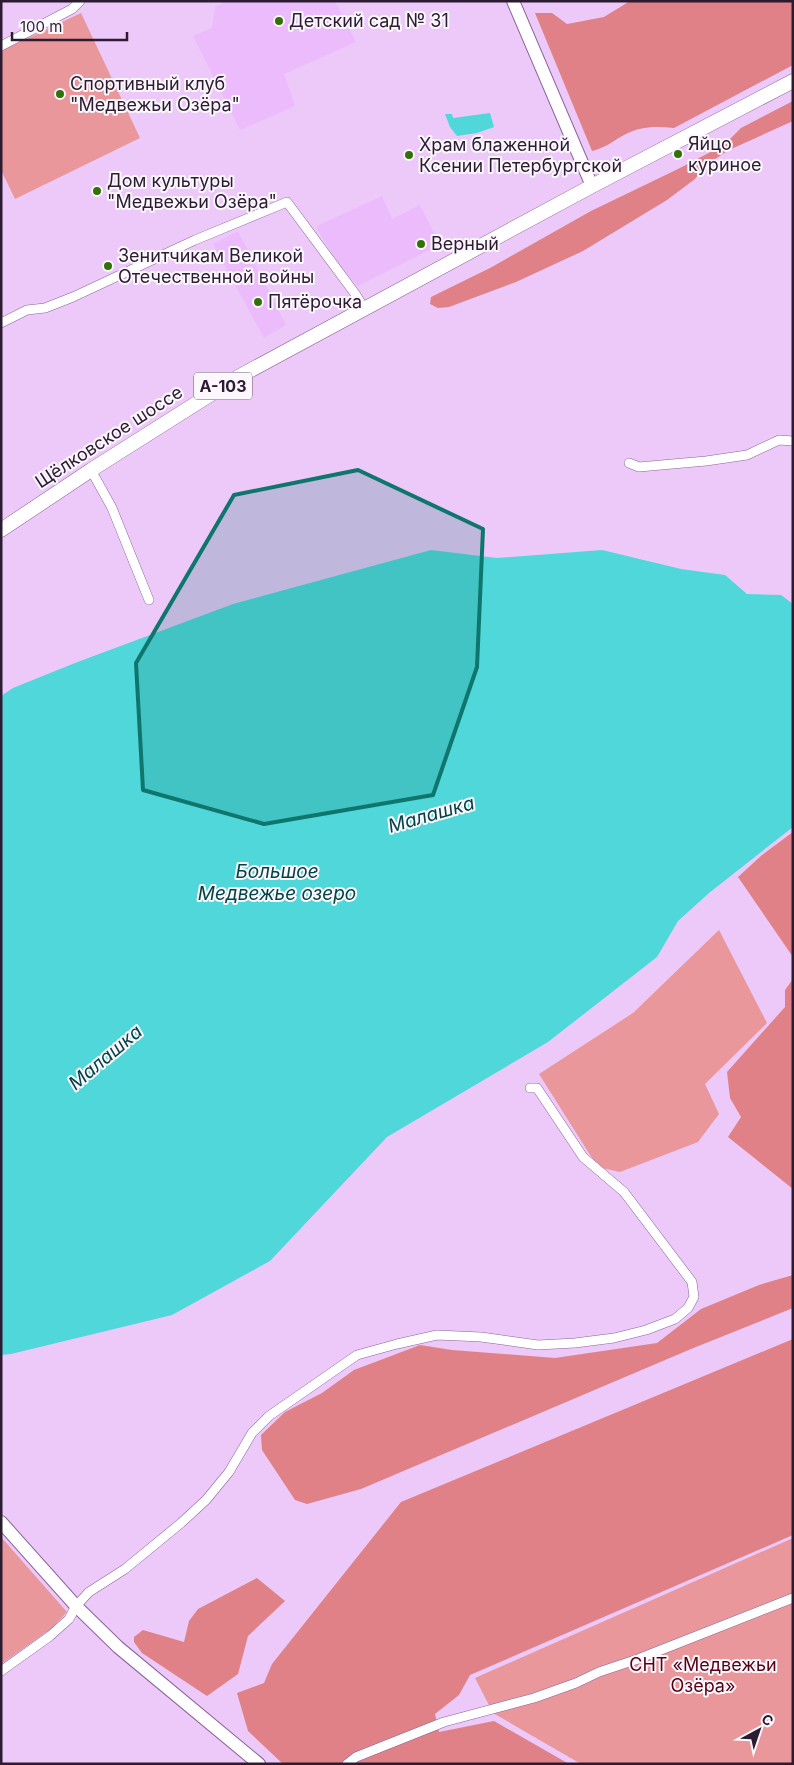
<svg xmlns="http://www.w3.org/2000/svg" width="794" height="1765" viewBox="0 0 794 1765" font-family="Inter,sans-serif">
	<rect width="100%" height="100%" fill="#ecc9f8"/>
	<!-- built -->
	<path fill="#ebbbfc" d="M227 1H335L356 42 284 74 295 106 240 130 193 36 212 28 215 7Z
		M382 196 392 219 420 205 440 245 358 286 341 267 318 231 317 226Z
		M238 231 286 325 264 338 213 244Z"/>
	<!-- green -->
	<path fill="#e9979a" d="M81 13 140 138 15 199 1 170V51Z
		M719 930 767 1023 705 1084 719 1114 698 1142 620 1172 602 1168 592 1158 539 1074 633 1013Z
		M1 1537 67 1612 51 1629 1 1664Z
		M793 1538V1764H581L493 1713 475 1678Z"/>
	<!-- forest -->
	<path fill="#df8186" d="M630 1H793V65L674 128C656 126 640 126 624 135 613 141 605 148 592 151L535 13H552L567 24 604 17Z
		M793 101V121L729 150 706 165 695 179 667 200 583 251 516 282 449 307 438 308 430 304 431 297 490 268 591 211 678 169 724 145 741 128Z
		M793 832V957L738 877 762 855Z
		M793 979V1189L728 1137 741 1117 730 1098 727 1072 785 1007V990Z
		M793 1275V1308L691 1349 361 1489 307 1504 295 1500 262 1450 261 1435 285 1412 322 1393 354 1370 420 1345 452 1350 555 1358 657 1343 701 1309 759 1285Z
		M793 1339V1535L470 1675 459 1695 435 1714 439 1732 494 1721 569 1764H283L248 1731 237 1693 264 1683 272 1664 401 1502Z
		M257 1578 285 1601 248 1636 238 1674 207 1696 142 1653 134 1642V1637L143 1630 184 1642 189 1621 198 1609Z"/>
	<!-- water -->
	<path fill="#4fd7da" d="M490 113 494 127 477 133 457 136 450 127 445 114H452L453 118Z
		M431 550 497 558 602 550 681 569 725 575 747 594 781 595 793 604V827L709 893 678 921 657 957 548 1042 387 1137 270 1261 172 1315 11 1354 1 1355V696L13 688 75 663 233 604Z"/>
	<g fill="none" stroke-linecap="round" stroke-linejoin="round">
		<defs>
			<path id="street" d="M1 46 72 9 80 1
				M1 323 27 310 45 308 73 297 195 240 287 202 356 295 364 308
				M629 463 639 467 706 461 747 455 779 440 793 441
				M91 470 112 508 149 600
				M1 1671 50 1636 69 1619 76 1606 89 1592 125 1569 181 1523 206 1500 229 1472 252 1433 269 1416 357 1355 397 1344 437 1335 481 1337 538 1345 575 1343 614 1338 646 1330 675 1319 688 1308 694 1297 692 1282 624 1192 583 1157 537 1088H530
				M347 1764 356 1757 444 1722 534 1698 576 1683 599 1672 638 1659 793 1598"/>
			<path id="secondary" d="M513 1 592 186
				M1 1522 76 1606 118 1647 259 1764"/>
			<path id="primary" d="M1 530 91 470 238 377 592 186 793 81"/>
		</defs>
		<!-- street casing -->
		<use href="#street" stroke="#8b6499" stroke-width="10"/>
		<!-- secondary casing -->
		<use href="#secondary" stroke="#8b6499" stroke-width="14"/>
		<!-- primary casing -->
		<use href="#primary" stroke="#8b6499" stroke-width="15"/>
		<!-- street -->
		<use href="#street" stroke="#fff" stroke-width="9"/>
		<!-- secondary -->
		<use href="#secondary" stroke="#fff" stroke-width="12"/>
		<!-- primary -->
		<use href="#primary" stroke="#fff" stroke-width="14"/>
	</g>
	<!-- marked area -->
	<path fill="#0f766e" fill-opacity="0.2" stroke="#0f766e" stroke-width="4" stroke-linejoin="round" d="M358 470 483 529 477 667 433 795 264 824 143 790 136 663 234 495Z"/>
	<!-- markers -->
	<g fill="#327108" stroke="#fbf7fd" stroke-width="2">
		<circle cx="279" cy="21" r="5"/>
		<circle cx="60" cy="94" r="5"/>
		<circle cx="678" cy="154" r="5"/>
		<circle cx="409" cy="155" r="5"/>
		<circle cx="97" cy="191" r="5"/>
		<circle cx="421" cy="244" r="5"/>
		<circle cx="108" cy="266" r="5"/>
		<circle cx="258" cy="302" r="5"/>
	</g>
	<g text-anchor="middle" stroke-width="4" stroke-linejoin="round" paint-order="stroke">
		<!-- shield labels -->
		<rect fill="#fbf7fd" stroke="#6a5e6f" stroke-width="1" x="194" y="372.5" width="58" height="27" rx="4"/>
		<g font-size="16" font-weight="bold" fill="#2c1c32">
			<text x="223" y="392">А-103</text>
		</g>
		<!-- poi labels -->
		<g font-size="18" fill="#2c1c32" stroke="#fbf7fd" text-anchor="start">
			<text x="289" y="27">Детский сад № 31</text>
			<text x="70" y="90">Спортивный клуб<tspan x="70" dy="21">"Медвежьи Озёра"</tspan></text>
			<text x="688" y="150">Яйцо<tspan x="688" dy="21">куриное</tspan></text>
			<text x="419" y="151">Храм блаженной<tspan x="419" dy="21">Ксении Петербургской</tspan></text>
			<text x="107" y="187">Дом культуры<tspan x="107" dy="21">"Медвежьи Озёра"</tspan></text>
			<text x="431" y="250">Верный</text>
			<text x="118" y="262">Зенитчикам Великой<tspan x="118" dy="21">Отечественной войны</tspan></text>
			<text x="268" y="308">Пятёрочка</text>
		</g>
		<!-- street labels -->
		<g font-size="18" fill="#2c1c32" stroke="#fbf7fd">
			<text transform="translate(109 437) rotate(-33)" y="6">Щёлковское шоссе</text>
		</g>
		<!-- park labels -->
		<g font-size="18" fill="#560013" stroke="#fbf7fd">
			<text x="703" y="1671">СНТ «Медвежьи<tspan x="703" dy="21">Озёра»</tspan></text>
		</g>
		<!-- water labels -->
		<g font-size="19" font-style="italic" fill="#024345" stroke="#fbf7fd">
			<text transform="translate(431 814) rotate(-16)" y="7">Малашка</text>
			<text x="277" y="878">Большое<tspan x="277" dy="22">Медвежье озеро</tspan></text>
			<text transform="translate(105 1057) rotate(-40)" y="7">Малашка</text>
		</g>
	</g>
	<!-- border -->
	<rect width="794" height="1765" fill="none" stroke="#2c1c32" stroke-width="5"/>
	<!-- north arrow -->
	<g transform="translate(759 1730) rotate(40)" stroke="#fbf7fd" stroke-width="4" paint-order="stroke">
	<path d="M0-4L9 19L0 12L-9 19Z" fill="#2c1c32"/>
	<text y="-8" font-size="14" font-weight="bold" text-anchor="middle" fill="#2c1c32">С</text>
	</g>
	<!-- scale -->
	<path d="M12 32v8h115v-8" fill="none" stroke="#2c1c32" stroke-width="2.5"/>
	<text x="20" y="32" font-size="15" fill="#2c1c32" stroke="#fbf7fd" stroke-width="4" paint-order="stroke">100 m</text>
</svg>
